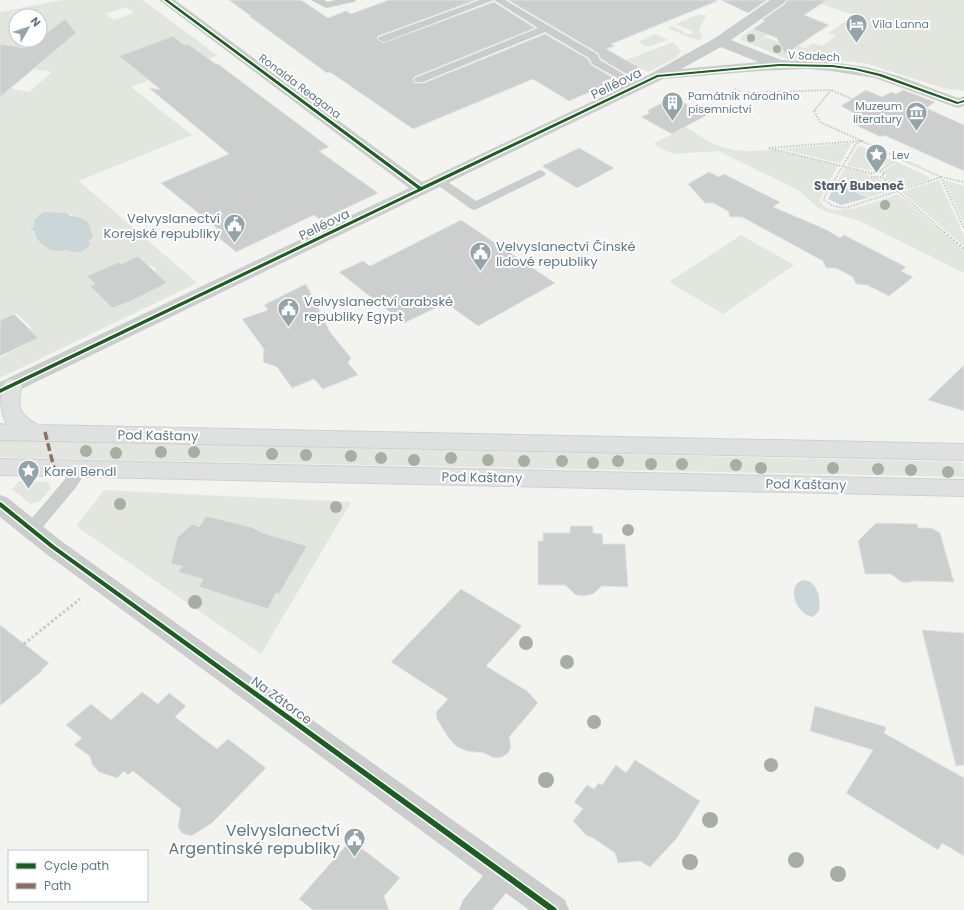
<svg xmlns="http://www.w3.org/2000/svg" width="964" height="910" viewBox="0 0 964 910" font-family="Poppins,sans-serif">
	<rect width="100%" height="100%" fill="#f3f3f0"/>
	<!-- green -->
	<path fill="#e3e6de" fill-rule="evenodd" d="M62 0H143L218 56 204 60 199 52 188 44 184 45 173 36 160 41 161 42 149 80 131 87 192 135 79 181 197 283 0 378V358L38 338 29 329 31 327 16 313 0 320V86L29 92 52 72 34 69 54 52 0 45V12ZM126 7 134 13 114 20 106 14ZM16 16H40V40H16ZM51 212 77 216 90 231 84 250 75 252 65 250 55 251 42 244 35 232V220L37 216ZM138 256 148 265 152 266 156 269 155 272 167 282 129 302 112 308 90 287 95 284 88 276Z
		M827 0H964V91L943 88 868 64 837 60 787 59 741 40 742 36 753 29 768 34 765 37 779 42 783 40 805 48 813 43 822 46 836 36 828 33 854 15 821 4Z
		M697 15H707L699 29 702 38 700 40 690 38 668 28 672 26 683 31 685 34H692L693 32 692 31 676 24Z
		M655 34 668 40 648 47 638 42Z
		M673 42 681 51 676 58 648 72 626 60Z
		M686 127 713 144 733 150 748 151 775 150 838 165 820 199C825 224 883 199 898 194L964 251V273L857 220 827 212 817 207 800 191 718 151 673 154 653 144Z
		M852 143 840 163 781 149Z
		M858 146H861L893 161C874 173 869 170 847 165Z
		M897 162 929 177 930 179 897 189 885 178 887 175 884 171Z
		M846 167 867 173C870 180 875 177 881 179 885 181 890 187 894 190L867 198 836 183Z
		M939 180 964 236V246L902 192Z
		M944 180 964 186V223Z
		M741 235 794 265 723 314 669 282Z
		M0 440 963 462 964 477 22 458 0 457Z
		M19 481 48 482 51 488 40 501 31 504 12 489Z
		M104 490 351 502 261 654 76 526ZM206 516 251 527 257 530 256 531 307 546 279 594 276 593 268 609 199 587 207 573 174 564 182 553 174 551 177 538 192 524 199 527Z"/>
	<!-- water -->
	<path fill="#cad6d7" d="M836 183 867 198 841 205 828 199Z
		M44 212 67 213 70 216C77 216 86 218 89 225 91 229 90 231 93 235L92 238 88 240 90 243C88 246 86 249 84 250 77 254 72 251 65 250 63 250 60 252 56 251 48 250 35 241 35 232L31 229 34 227C33 220 37 216 44 212Z
		M803 580C818 581 821 599 819 611L813 617C795 614 786 585 803 580Z"/>
	<!-- building -->
	<path fill="#cdcfce" stroke="#e2e2e0" d="M229 0H301L328 18 346 11 351 14 389 0H476L378 36 377 39 383 43 494 2 535 28 414 77 413 79 414 83H424L545 34 588 59 591 65 617 80 569 101 533 79 413 129 330 72 327 73 249 16H251Z
		M508 0H717V1L611 44 615 46 606 49 642 69 628 75 601 59 598 53Z
		M721 0H767L748 13Z
		M787 0H827L804 15 829 25 785 54 777 38 753 29 765 21 762 20 785 4Z
		M65 19 76 33 0 97V44L26 48 37 40H40V38Z
		M173 36 184 45 188 44 216 64H218L329 147 319 151 378 193 321 220 314 215 236 252 213 233 218 229 161 183 229 154 149 88 161 90 119 56Z
		M866 90 882 97 891 92 896 94 903 90 935 102 926 108 964 125V171L886 136H879L857 126 867 120 841 106Z
		M673 97 707 115 672 134 641 117 650 113 647 111Z
		M579 148 614 168 577 188 542 166Z
		M709 172 719 177 724 174 780 202 773 207 827 230 840 238 844 235 906 267 901 271 913 277 889 296 867 285 856 284 853 277 836 268H826L823 261 742 217H730L728 211 713 203H705L688 184Z
		M461 220 555 283 478 326 446 303 404 323 339 272 363 261 370 266Z
		M138 256 167 283 129 302 112 308 90 286 95 284 87 276 119 262 121 264Z
		M306 284 330 332 351 358 348 363 358 375 323 389 314 379 292 388 277 367 263 362 264 349 242 319 268 310 264 305Z
		M14 314 38 338 0 356V320Z
		M964 365V411L928 400Z
		M206 516 251 527 263 533 307 546 279 594 276 593 268 609 199 587 203 579 178 572 182 566 171 564 177 538 192 524 199 527Z
		M876 523 917 524 918 528H932L940 533 954 582 914 581 906 583 900 581 891 574H865L858 541Z
		M570 526H593V533L602 534 603 544H625L628 587 602 586 593 594 583 596 576 595 565 585H538V541H543V533H570Z
		M461 589 522 626 486 666 527 691 538 703 509 737 511 747 508 753 502 757 494 758 484 753 467 751 456 746 448 737 437 719 436 712 448 699 391 662Z
		M0 625 49 663 41 670 42 671 0 706Z
		M922 630 964 633V765L956 766Z
		M142 692 158 704 169 693 186 706 175 717 217 749 228 739 266 768 212 823 191 836 182 833 178 827 181 809 133 771 128 775 124 771 117 778 99 772 92 764 90 756 74 745 82 738 66 725 91 704 111 720Z
		M815 706 886 727 884 733 964 778V856L942 843 938 850 846 793 873 750 810 731Z
		M635 760 700 801 677 838 650 867 640 861 618 863 615 853 595 839 586 835 573 821 583 809 574 802 587 785 594 789 599 783 602 785 616 765 626 773Z
		M351 840 400 878 384 896 389 910H313L299 899Z"/>
	<g fill="none" stroke-linecap="round" stroke-linejoin="round">
		<defs>
			<path id="secondary" d="M12 379 19 381 22 386C16 406 19 415 38 425L964 444V460L0 440V424L7 425C0 411 0 395 5 381Z
				M0 459 964 480V496L0 475Z"/>
		</defs>
		<!-- secondary casing -->
		<use href="#secondary" stroke="#cfd1d0" stroke-width="2"/>
		<!-- path-far2 -->
		<path stroke="#c8c9ca" stroke-width="2" stroke-dasharray="1.5 1.5" stroke-linecap="butt" d="M734 89 743 93 831 90 852 99
			M831 90 814 111 820 122 862 141
			M860 141 768 148 871 173 880 171 900 158
			M862 141 941 177 845 208 833 206 824 200 825 196 856 144Z
			M880 171 884 173 882 177
			M871 173 872 177H882L945 233
			M941 177 964 228
			M941 177 964 182"/>
		<!-- path-far1 -->
		<path stroke="#c8c9ca" stroke-width="2.5" stroke-dasharray="2 2" stroke-linecap="butt" d="M944 232 964 249"/>
		<!-- path -->
		<path stroke="#c8c9ca" stroke-width="3" stroke-dasharray="2.5 2.5" stroke-linecap="butt" d="M20 647 80 599"/>
		<!-- service -->
		<path fill="#cbcccc" fill-rule="evenodd" d="M311 0H324L327 2 336 0H356L354 2 326 8Z
			M480 0H505L597 54 600 60 642 85 637 88 633 87 592 64 589 58 545 32 423 82H415L414 80 415 78 538 28 494 0 387 41 383 42 378 39 379 37Z
			M540 170 544 172 546 174 544 176 475 210 471 209 432 181 434 178H442L476 201Z
			M79 463 84 465 87 469 77 486 38 533 32 535 26 533 24 529 26 525 66 478 74 465Z"/>
		<!-- minor -->
		<path fill="#cbcccc" fill-rule="evenodd" d="M159 0H175L422 182 652 73 715 38 770 0H786L784 3 731 40 781 60 831 62 867 67 899 76 958 98 964 96V106L958 108 952 106 875 78 831 71 807 69 760 71 663 79 7 396 0 398V382L409 188ZM721 47 758 62 681 69Z
			M0 495 8 498 61 541 565 900 569 910H529L506 893 492 910H459L463 900 483 876 45 553 0 517Z"/>
		<!-- secondary -->
		<use href="#secondary" fill="#dfe0e0" fill-rule="evenodd"/>
		<!-- quiet -->
		<path stroke="#8d6e63" stroke-width="3.5" stroke-dasharray="8 3.5" stroke-linecap="butt" d="M45 432 54 468"/>
		<defs>
			<path id="cycleway" d="M164 0H168L421 187 657 75 779 64 832 65 855 68 881 74 958 102 964 100V102L957 104 879 76 855 70 832 67 779 66 658 77 0 393V389L418 189Z
				M0 502 2 503 55 546 556 908 557 910H548L51 548 0 507Z"/>
		</defs>
		<!-- cycleway casing -->
		<use href="#cycleway" stroke="#fff" stroke-width="3"/>
		<!-- cycleway -->
		<use href="#cycleway" fill="#1b5e20" fill-rule="evenodd"/>
	</g>
	<!-- trees -->
	<g fill="#a7b0a0">
		<circle cx="751" cy="38" r="4"/>
		<circle cx="777" cy="49" r="4"/>
		<circle cx="885" cy="205" r="5"/>
		<circle cx="86" cy="451" r="6"/>
		<circle cx="161" cy="452" r="6"/>
		<circle cx="194" cy="452" r="6"/>
		<circle cx="116" cy="453" r="6"/>
		<circle cx="272" cy="454" r="6"/>
		<circle cx="306" cy="455" r="6"/>
		<circle cx="351" cy="456" r="6"/>
		<circle cx="381" cy="458" r="6"/>
		<circle cx="451" cy="458" r="6"/>
		<circle cx="414" cy="460" r="6"/>
		<circle cx="488" cy="460" r="6"/>
		<circle cx="524" cy="461" r="6"/>
		<circle cx="562" cy="461" r="6"/>
		<circle cx="618" cy="461" r="6"/>
		<circle cx="593" cy="463" r="6"/>
		<circle cx="651" cy="464" r="6"/>
		<circle cx="682" cy="464" r="6"/>
		<circle cx="736" cy="465" r="6"/>
		<circle cx="761" cy="468" r="6"/>
		<circle cx="833" cy="468" r="6"/>
		<circle cx="878" cy="469" r="6"/>
		<circle cx="911" cy="470" r="6"/>
		<circle cx="948" cy="472" r="6"/>
		<circle cx="120" cy="504" r="6"/>
		<circle cx="336" cy="507" r="6"/>
		<circle cx="628" cy="530" r="6"/>
		<circle cx="195" cy="602" r="7"/>
		<circle cx="526" cy="643" r="7"/>
		<circle cx="567" cy="662" r="7"/>
		<circle cx="594" cy="722" r="7"/>
		<circle cx="771" cy="765" r="7"/>
		<circle cx="546" cy="780" r="8"/>
		<circle cx="710" cy="820" r="8"/>
		<circle cx="796" cy="860" r="8"/>
		<circle cx="690" cy="862" r="8"/>
		<circle cx="838" cy="874" r="8"/>
	</g>
	<!-- icons -->
	<defs>
		<symbol id="hotel-pin" viewBox="-11 -11 22 30"><path d="M0 17L-7.5 6A9.5 9.5 0 1 1 7.5 6Z" fill="#93a4aa" stroke="#fff"/><path d="M-6-4.5h1.5V1H6V5H4.5V3h-9V5H-6ZM-4 0a1.8 1.8 0 1 1 3.6 0ZM.5 0V-2.5h3Q6-2.5 6 0Z" fill="#fff"/></symbol>
		<symbol id="building-pin" viewBox="-11 -11 22 30"><path d="M0 17L-7.5 6A9.5 9.5 0 1 1 7.5 6Z" fill="#93a4aa" stroke="#fff"/><path d="M-4-6H4V6H1V3H-1V6H-4ZM-2.5-4.3h1.7v1.8h-1.7ZM.8-4.3h1.7v1.8H.8ZM-2.5-1h1.7V.8h-1.7ZM.8-1h1.7V.8H.8Z" fill="#fff"/></symbol>
		<symbol id="museum-pin" viewBox="-11 -11 22 30"><path d="M0 17L-7.5 6A9.5 9.5 0 1 1 7.5 6Z" fill="#93a4aa" stroke="#fff"/><path d="M0-6L6-3V-2H-6V-3ZM-5-1h2V3h-2ZM-1-1h2V3h-2ZM3-1h2V3H3ZM-6 4H6V6H-6Z" fill="#fff"/></symbol>
		<symbol id="sight-pin" viewBox="-11 -11 22 30"><path d="M0 17L-7.5 6A9.5 9.5 0 1 1 7.5 6Z" fill="#93a4aa" stroke="#fff"/><path d="M0-6L1.8-2.2L6-1.7L2.9 1.2L3.7 5.4L0 3.3L-3.7 5.4L-2.9 1.2L-6-1.7L-1.8-2.2Z" fill="#fff"/></symbol>
		<symbol id="civic-pin" viewBox="-11 -11 22 30"><path d="M0 17L-7.5 6A9.5 9.5 0 1 1 7.5 6Z" fill="#93a4aa" stroke="#fff"/><path d="M-.6-6.5H3V-4.5H.6V-3L4-1V1h2V6H-6V1h2V-1L-.6-3ZM-1.2 2.5V6h2.4V2.5Z" fill="#fff"/></symbol>
	</defs>
	<g fill-rule="evenodd">
		<use href="#hotel-pin" x="844" y="12" width="25" height="34"/>
		<use href="#building-pin" x="660" y="90" width="25" height="34"/>
		<use href="#museum-pin" x="904" y="100" width="25" height="34"/>
		<use href="#sight-pin" x="864" y="142" width="25" height="34"/>
		<use href="#civic-pin" x="222" y="212" width="25" height="34"/>
		<use href="#civic-pin" x="468" y="240" width="25" height="34"/>
		<use href="#civic-pin" x="276" y="296" width="25" height="34"/>
		<use href="#sight-pin" x="16" y="458" width="25" height="34"/>
		<use href="#civic-pin" x="342" y="826" width="25" height="34"/>
	</g>
	<g text-anchor="middle" stroke-width="4" stroke-linejoin="round" paint-order="stroke">
		<!-- far-poi labels -->
		<g font-size="11" fill="#607a84" stroke="#fff" text-anchor="start">
			<text x="872" y="28">Vila Lanna</text>
			<text x="688" y="100">Památník národního<tspan x="688" dy="13">písemnictví</tspan></text>
			<text x="902" y="110" text-anchor="end">Muzeum<tspan x="902" dy="13">literatury</tspan></text>
			<text x="892" y="159">Lev</text>
		</g>
		<!-- far-street labels -->
		<g font-size="11" fill="#607a84" stroke="#fff">
			<text transform="translate(814 56) rotate(3)" y="4">V Sadech</text>
			<text transform="translate(300 86) rotate(37)" y="4">Ronalda Reagana</text>
		</g>
		<!-- far-neighbourhood labels -->
		<g font-size="12" font-weight="bold" fill="#4f6168" stroke="#fff">
			<text x="859" y="190">Starý Bubeneč</text>
		</g>
		<!-- street labels -->
		<g font-size="13" fill="#607a84" stroke="#fff">
			<text transform="translate(616 83) rotate(-26)" y="5">Pelléova</text>
			<text transform="translate(324 224) rotate(-26)" y="5">Pelléova</text>
			<text transform="translate(158 435) rotate(1)" y="5">Pod Kaštany</text>
			<text transform="translate(482 477) rotate(1)" y="5">Pod Kaštany</text>
			<text transform="translate(806 484) rotate(1)" y="5">Pod Kaštany</text>
			<text transform="translate(282 700) rotate(36)" y="5">Na Zátorce</text>
		</g>
		<!-- poi labels -->
		<g font-size="13" fill="#607a84" stroke="#fff" text-anchor="start">
			<text x="220" y="223" text-anchor="end">Velvyslanectví<tspan x="220" dy="15">Korejské republiky</tspan></text>
			<text x="496" y="251">Velvyslanectví Čínské<tspan x="496" dy="15">lidové republiky</tspan></text>
			<text x="304" y="306">Velvyslanectví arabské<tspan x="304" dy="15">republiky Egypt</tspan></text>
			<text x="44" y="476">Karel Bendl</text>
		</g>
		<!-- near-poi labels -->
		<g font-size="16" fill="#607a84" stroke="#fff" text-anchor="end">
			<text x="340" y="836">Velvyslanectví<tspan x="340" dy="18">Argentinské republiky</tspan></text>
		</g>
	</g>
	<!-- legend -->
	<rect x="8" y="850" width="140" height="52" fill="#ffffff" stroke="#bfcace"/>
	<rect x="16" y="863" width="20" height="6" fill="#1b5e20" stroke="#bfcace"/>
	<text x="44" y="870" font-size="12" fill="#607a84">Cycle path</text>
	<rect x="16" y="883" width="20" height="6" fill="#8d6e63" stroke="#bfcace"/>
	<text x="44" y="890" font-size="12" fill="#607a84">Path</text>
	<!-- north arrow -->
	<g transform="translate(28 28) rotate(51)"><circle r="19" fill="#ffffff" stroke="#bfcace"/>
	<path d="M0-3L7 15L0 10L-7 15Z" fill="#93a4aa"/>
	<text y="-6" font-size="11" font-weight="bold" text-anchor="middle" fill="#607a84">N</text>
	</g>
</svg>
